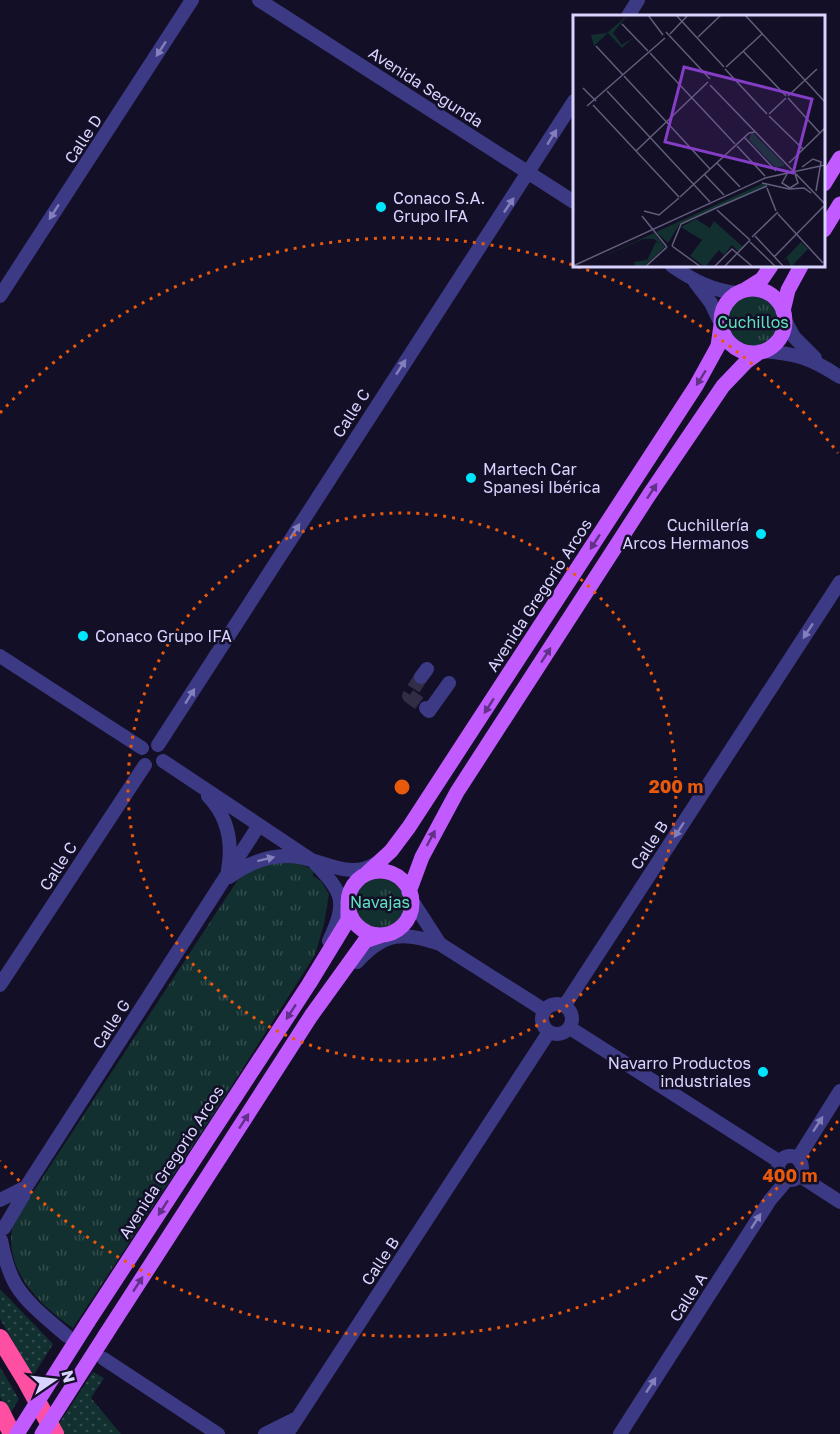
<svg xmlns="http://www.w3.org/2000/svg" width="840" height="1434" viewBox="0 0 840 1434" font-family="'Golos Text',sans-serif">
	<defs>
		<pattern id="grass-dots" width="8" height="8" patternUnits="userSpaceOnUse" patternTransform="scale(1.5)"><rect width="8" height="8" fill="#12302f"/><path d="M2 2h.1M6 6h.1" fill="none" stroke="#344d4e" stroke-width="1.8" stroke-linecap="round"/></pattern>
		<pattern id="park-tufts" width="24" height="20" patternUnits="userSpaceOnUse" patternTransform="scale(1.5)"><rect width="24" height="20" fill="#12302f"/><path d="M3 7l-1-3M5 7V3M7 7l1-3M15 17l-1-3M17 17v-4M19 17l1-3" fill="none" stroke="#344d4e"/></pattern>
	</defs>
	<rect width="100%" height="100%" fill="#130f26"/>
	<!-- grass -->
	<path fill="url(#grass-dots)" d="M0 1289 53 1344 33 1376 0 1319Z
		M0 1367 19 1399 10 1414 0 1397Z
		M93 1372 104 1378 91 1398 121 1434H62L58 1425Z"/>
	<!-- park -->
	<path fill="url(#park-tufts)" d="M727 322a26 26 0 1 1 52 0a26 26 0 1 1-52 0Z
		M295 862 314 870 313 876 321 881 329 894 324 924 315 955 215 1112 73 1328C39 1305 0 1267 14 1221L237 881C259 862 268 863 295 862Z
		M354 902a26 26 0 1 1 52 0a26 26 0 1 1-52 0Z"/>
	<g fill="none" stroke-linecap="round" stroke-linejoin="round">
		<!-- minor-tunnel -->
		<path stroke="#312d47" stroke-width="14" stroke-dasharray="14 7" stroke-linecap="butt" d="M421 677 409 696 426 708"/>
		<!-- minor -->
		<path stroke="#3d3a85" stroke-width="14" d="M259 0 574 202
			M628 16 638 0
			M672 266C693 280 712 291 738 293
			M695 282 711 303 720 322
			M0 296 192 0
			M784 319 794 337 815 358
			M763 351C798 354 811 358 840 377
			M0 656 142 748
			M421 677 427 669
			M426 708 429 711 449 683
			M158 745 574 101
			M163 761 313 861C343 893 348 900 329 941
			M208 796C228 817 233 842 228 870
			M229 877C247 864 267 855 290 856 319 857 348 881 375 864
			M411 899 440 944
			M357 962C384 932 403 931 440 944L544 1010
			M0 985 145 765
			M542 1019a15 15 0 1 1 30 0a15 15 0 1 1-30 0Z
			M565 1005 840 582
			M570 1028 780 1162
			M778 1168a12 12 0 1 1 24 0a12 12 0 1 1-24 0Z
			M798 1158 840 1091
			M800 1176 840 1202
			M0 1200 26 1187
			M4 1228 23 1196 26 1187 259 825
			M1 1240C4 1255 8 1272 16 1285 28 1305 50 1321 67 1336
			M104 1359 218 1434
			M265 1434 295 1419
			M287 1434 549 1032
			M620 1434 770 1200 787 1180"/>
		<!-- major -->
		<path stroke="#c25bff" stroke-width="15" d="M824 184 840 158
			M824 230 840 204
			M746 289 762 279 771 266
			M721 321a32 32 0 1 1 64 0a32 32 0 1 1-64 0Z
			M783 311 788 290 801 266
			M348 903a32 32 0 1 1 64 0a32 32 0 1 1-64 0Z
			M367 873 391 851 409 827 696 386 718 346 721 325
			M409 892 422 857 457 792 649 495 723 386 746 362 760 352
			M88 1322 309 984 348 920V907
			M106 1334 311 1016 365 941 383 935"/>
		<!-- highway -->
		<path stroke="#ff4fa3" stroke-width="18" d="M0 1338 25 1379 55 1434
			M0 1410 12 1434"/>
		<!-- major-bridge -->
		<path stroke="#c25bff" stroke-width="15" d="M17 1434 88 1322
			M42 1434 106 1334"/>
	</g>
	<!-- one-way arrows -->
	<defs><path id="oneway-solid" d="M-6-.8H1V-3.2L6.5 0L1 3.2V.8H-6Z" transform="scale(1.5)"/></defs>
	<g fill="#837fbc">
		<use href="#oneway-solid" transform="translate(161 49) rotate(123)"/>
		<use href="#oneway-solid" transform="translate(552 137) rotate(-58)"/>
		<use href="#oneway-solid" transform="translate(509 205) rotate(-56)"/>
		<use href="#oneway-solid" transform="translate(54 212) rotate(123)"/>
		<use href="#oneway-solid" transform="translate(401 367) rotate(-57)"/>
		<use href="#oneway-solid" transform="translate(295 531) rotate(-57)"/>
		<use href="#oneway-solid" transform="translate(808 631) rotate(123)"/>
		<use href="#oneway-solid" transform="translate(190 696) rotate(-58)"/>
		<use href="#oneway-solid" transform="translate(679 830) rotate(123)"/>
		<use href="#oneway-solid" transform="translate(266 859) rotate(-14)"/>
		<use href="#oneway-solid" transform="translate(818 1124) rotate(-57)"/>
		<use href="#oneway-solid" transform="translate(756 1221) rotate(-57)"/>
		<use href="#oneway-solid" transform="translate(651 1385) rotate(-57)"/>
	</g>
	<g fill="#623188">
		<use href="#oneway-solid" transform="translate(701 378) rotate(122)"/>
		<use href="#oneway-solid" transform="translate(652 491) rotate(-57)"/>
		<use href="#oneway-solid" transform="translate(595 542) rotate(123)"/>
		<use href="#oneway-solid" transform="translate(546 655) rotate(-57)"/>
		<use href="#oneway-solid" transform="translate(489 706) rotate(123)"/>
		<use href="#oneway-solid" transform="translate(431 838) rotate(-62)"/>
		<use href="#oneway-solid" transform="translate(291 1012) rotate(123)"/>
		<use href="#oneway-solid" transform="translate(244 1121) rotate(-57)"/>
		<use href="#oneway-solid" transform="translate(163 1208) rotate(123)"/>
		<use href="#oneway-solid" transform="translate(138 1284) rotate(-57)"/>
	</g>
	<!-- distance rings -->
	<g fill="none" stroke="#e8590c" stroke-width="3" stroke-dasharray="3 6">
		<circle cx="402" cy="787" r="274"/>
		<path d="M838 1121A549 549 0 0 1 0 1161M0 413A549 549 0 0 1 838 453"/>
	</g>
	<!-- markers -->
	<g fill="#00e5ff" stroke="#130f26" stroke-width="2">
		<circle cx="381" cy="207" r="6"/>
		<circle cx="471" cy="478" r="6"/>
		<circle cx="761" cy="534" r="6"/>
		<circle cx="83" cy="636" r="6"/>
		<circle cx="763" cy="1072" r="6"/>
	</g>
	<g text-anchor="middle" stroke-width="5" stroke-linejoin="round" paint-order="stroke">
		<!-- street labels -->
		<g font-size="16" fill="#d9d4ff" stroke="#130f26">
			<text transform="translate(426 87) rotate(33)" y="6">Avenida Segunda</text>
			<text transform="translate(83 139) rotate(-57)" y="6">Calle D</text>
			<text transform="translate(351 413) rotate(-57)" y="6">Calle C</text>
			<text transform="translate(539 595) rotate(-57)" y="6">Avenida Gregorio Arcos</text>
			<text transform="translate(649 845) rotate(-57)" y="6">Calle B</text>
			<text transform="translate(58 866) rotate(-57)" y="6">Calle C</text>
			<text transform="translate(111 1024) rotate(-57)" y="6">Calle G</text>
			<text transform="translate(171 1162) rotate(-57)" y="6">Avenida Gregorio Arcos</text>
			<text transform="translate(380 1261) rotate(-56)" y="6">Calle B</text>
			<text transform="translate(688 1297) rotate(-57)" y="6">Calle A</text>
		</g>
		<!-- poi labels -->
		<g font-size="16" fill="#d9d4ff" stroke="#130f26" text-anchor="start">
			<text x="393" y="204">Conaco S.A.<tspan x="393" dy="18">Grupo IFA</tspan></text>
			<text x="483" y="475">Martech Car<tspan x="483" dy="18">Spanesi Ibérica</tspan></text>
			<text x="749" y="531" text-anchor="end">Cuchillería<tspan x="749" dy="18">Arcos Hermanos</tspan></text>
			<text x="95" y="642">Conaco Grupo IFA</text>
			<text x="751" y="1069" text-anchor="end">Navarro Productos<tspan x="751" dy="18">industriales</tspan></text>
		</g>
		<!-- park labels -->
		<g font-size="16" fill="#5fe0c0" stroke="#130f26">
			<text x="753" y="328">Cuchillos</text>
			<text x="380" y="908">Navajas</text>
		</g>
	</g>
	<!-- overview -->
	<g transform="translate(573 15)">
		<rect width="252" height="252" fill="#130f26"/>
		<path d="M55 0 40 18 49 30 61 22 49 33 35 18 21 31 18 20 34 18ZM191 168 198 169 106 210 95 228 83 217ZM81 218 92 232 70 252H62L61 247 74 245 83 227 87 229 81 224H70L7 252Z" fill="#12302f"/>
		<path d="M179 117 212 150 203 153 176 125ZM228 227 235 234 218 252 214 243 209 247Z" fill="#12302f"/>
		<path d="M123 204 137 213 141 206 170 232 165 236 159 230 151 240 146 235 132 252 117 241 129 225 108 212Z" fill="#12302f"/>
		<path fill="none" stroke="#625e7d" stroke-width="1.5" d="M75 0 90 20M103 0 151 52M172 0 252 87M49 9 75 36M93 17 137 64M97 19 115 0M125 22 148 0M23 31 50 60M170 36 213 81M77 38 162 129M153 52 189 19M152 54 194 99M51 61 137 154M137 70 252 189M10 73 23 86M34 76 137 187M215 81 244 54M215 83 247 118M20 90 106 182M14 91 92 23M196 99 213 83M196 101 230 134M171 122 203 156M164 131 192 161M63 136 135 67M144 148 167 172M216 148 252 113M229 152 240 144 248 147 243 176M131 159 151 180M214 159 209 168 217 173 225 168 222 159M189 168 216 174 231 173 238 178M194 173 203 196M107 182 176 118 182 117M143 193 194 171M144 195 177 225M71 196 86 200 106 183M205 199 250 248M69 201 94 232M182 221 211 252M179 222 205 197M177 227 203 252M99 231 108 209 143 193M99 231 128 252M201 242 251 191M0 251 192 163 252 150M72 252 94 232M141 252 159 234 180 252M151 252 177 225"/>
		<path fill="#843dc5" fill-opacity="0.15" stroke="#843dc5" stroke-width="3" d="M111 52 239 84 220 158 92 127Z"/>
		<rect width="252" height="252" fill="none" stroke="#d9d4ff" stroke-width="3"/>
	</g>
	<circle cx="402" cy="787" r="9" fill="#e8590c" stroke="#130f26" stroke-width="3"/>
	<g font-size="18" text-anchor="middle" font-weight="bold" fill="#e8590c" stroke="#130f26" stroke-width="5" stroke-linejoin="round" paint-order="stroke">
		<text x="676" y="793">200 m</text>
		<text x="790" y="1182">400 m</text>
	</g>
	<!-- north arrow -->
	<g transform="translate(54 1380) rotate(76)" stroke="#130f26" stroke-width="4.5" paint-order="stroke">
	<path d="M0-4.5L10 22L0 15L-10 22Z" fill="#d9d4ff"/>
	<text y="-9" font-size="16" font-weight="bold" text-anchor="middle" fill="#d9d4ff">N</text>
	</g>
</svg>
